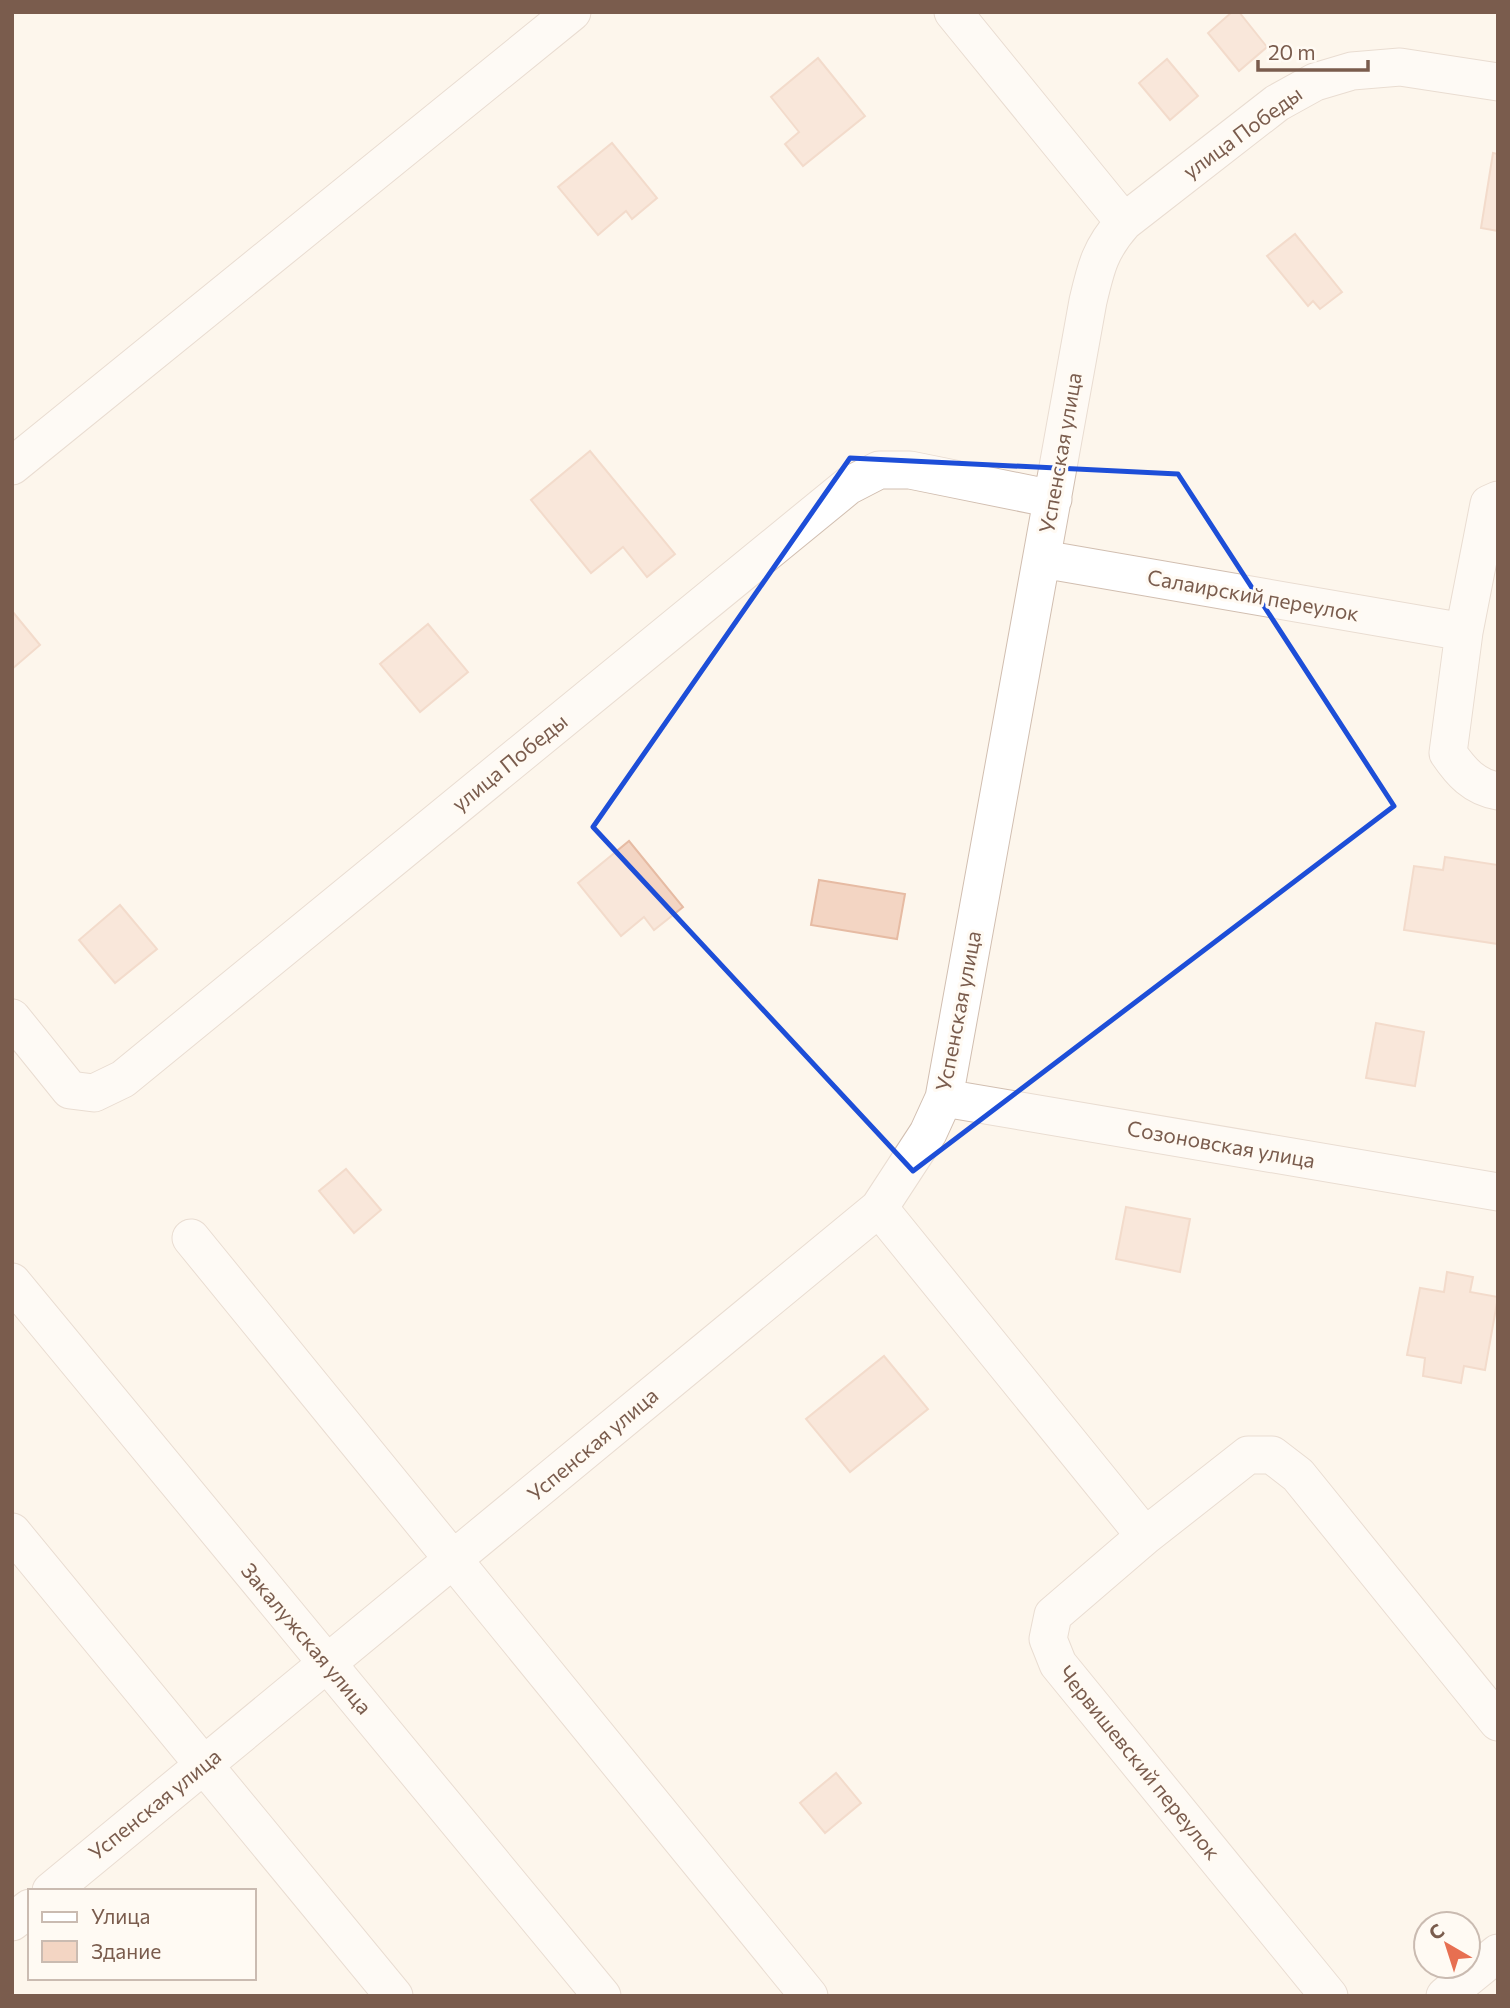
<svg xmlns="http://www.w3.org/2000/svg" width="1510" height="2008" viewBox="0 0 1510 2008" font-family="Commissioner,sans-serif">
	<rect width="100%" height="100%" fill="#fdf6ec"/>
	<!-- building -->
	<path fill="#f3d5c3" stroke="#e6bba3" stroke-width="2" d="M1232 12H1239L1267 47 1239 71 1208 33Z
		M818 58 865 116 803 166 785 144 799 132 771 97Z
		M1167 59 1198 96 1170 120 1139 83Z
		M612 143 657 198 632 219 626 211 598 235 558 187Z
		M1493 153 1498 154V231L1481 228Z
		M1295 234 1342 292 1320 309 1313 301 1308 306 1267 256Z
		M590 451 675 554 647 577 623 547 591 573 531 500Z
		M12 611 40 645 12 669Z
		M428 624 468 672 420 712 380 664Z
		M629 841 683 907 654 930 644 917 621 936 578 883Z
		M1445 857 1498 865V944L1404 930 1414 866 1443 870Z
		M819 880 905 894 897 939 811 925Z
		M120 905 157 949 115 983 79 940Z
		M1376 1023 1424 1032 1415 1086 1366 1078Z
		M346 1169 381 1210 354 1233 319 1191Z
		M1126 1207 1190 1219 1180 1272 1116 1259Z
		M1447 1272 1473 1277 1470 1292 1498 1297 1485 1370 1464 1366 1461 1383 1423 1376 1425 1358 1407 1355 1420 1288 1444 1292Z
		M884 1356 928 1409 850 1472 806 1419Z
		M836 1773 861 1803 825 1833 800 1803Z"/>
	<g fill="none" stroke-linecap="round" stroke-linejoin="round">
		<defs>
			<path id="minor" d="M1124 222 1277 103 1315 82 1352 71 1400 67 1498 82
				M12 466 572 12
				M1042 559 1464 632 1489 504 1498 500
				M1464 632 1448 753C1461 772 1474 787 1498 791
				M12 1018 70 1090 94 1093 123 1079 848 486 879 470H910L1053 499
				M944 1098 1498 1192
				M879 1208 1145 1536 1248 1455H1272L1298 1475 1498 1722
				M191 1238 809 1996
				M12 1282 602 1996
				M12 1532 394 1996
				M1145 1536 1053 1615 1048 1639 1058 1664 1329 1996
				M51 1891 879 1208 928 1133 944 1098 1088 301C1096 267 1100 249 1124 222L953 12
				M12 1922 30 1908
				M1445 1996 1498 1953"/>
		</defs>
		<!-- minor casing -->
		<use href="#minor" stroke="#d1beb0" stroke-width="39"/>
		<!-- minor -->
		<use href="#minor" stroke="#fff" stroke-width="37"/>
	</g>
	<!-- marked area -->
	<path d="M0 0H1510V2008H0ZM850 458 1178 474 1394 806 913 1171 593 827Z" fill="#fdf6ec" fill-opacity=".55" fill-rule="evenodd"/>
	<path fill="none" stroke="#1d4ed8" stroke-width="5" stroke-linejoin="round" d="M850 458 1178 474 1394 806 913 1171 593 827Z"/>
	<g text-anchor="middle" stroke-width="6" stroke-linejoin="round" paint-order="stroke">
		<!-- street labels -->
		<g font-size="21" fill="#7a5c4d" stroke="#fffaf3">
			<text transform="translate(1243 133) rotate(-36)" y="7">улица Победы</text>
			<text transform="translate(1061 453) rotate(-80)" y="7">Успенская улица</text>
			<text transform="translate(1253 596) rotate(10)" y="7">Салаирский переулок</text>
			<text transform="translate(510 763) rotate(-39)" y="7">улица Победы</text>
			<text transform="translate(959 1011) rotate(-79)" y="7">Успенская улица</text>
			<text transform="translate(1221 1145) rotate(10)" y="7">Созоновская улица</text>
			<text transform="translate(593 1445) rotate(-40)" y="7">Успенская улица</text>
			<text transform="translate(306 1639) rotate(50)" y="7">Закалужская улица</text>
			<text transform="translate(1139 1763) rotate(51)" y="7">Червишевский переулок</text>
			<text transform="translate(155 1805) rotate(-39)" y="7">Успенская улица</text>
		</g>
	</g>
	<!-- border -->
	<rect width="1510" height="2008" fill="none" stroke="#7a5c4d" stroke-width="28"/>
	<!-- legend -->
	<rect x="28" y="1889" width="228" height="91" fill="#fffaf3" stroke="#cabbb1" stroke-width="2"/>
	<rect x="42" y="1912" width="35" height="10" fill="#ffffff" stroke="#cabbb1" stroke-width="2"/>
	<text x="91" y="1924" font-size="21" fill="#7a5c4d">Улица</text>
	<rect x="42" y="1941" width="35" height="21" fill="#f3d5c3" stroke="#cabbb1" stroke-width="2"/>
	<text x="91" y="1959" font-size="21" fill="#7a5c4d">Здание</text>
	<!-- north arrow -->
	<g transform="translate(1447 1945) rotate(321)"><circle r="33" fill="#fffaf3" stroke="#cabbb1" stroke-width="2"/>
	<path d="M0-5L12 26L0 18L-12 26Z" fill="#e76f51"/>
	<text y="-10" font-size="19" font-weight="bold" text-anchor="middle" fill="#7a5c4d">С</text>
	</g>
	<!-- scale -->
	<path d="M1258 60v10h110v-10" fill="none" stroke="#7a5c4d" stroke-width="3.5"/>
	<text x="1268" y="60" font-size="21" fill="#7a5c4d" stroke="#fffaf3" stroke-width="5" paint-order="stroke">20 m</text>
</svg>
